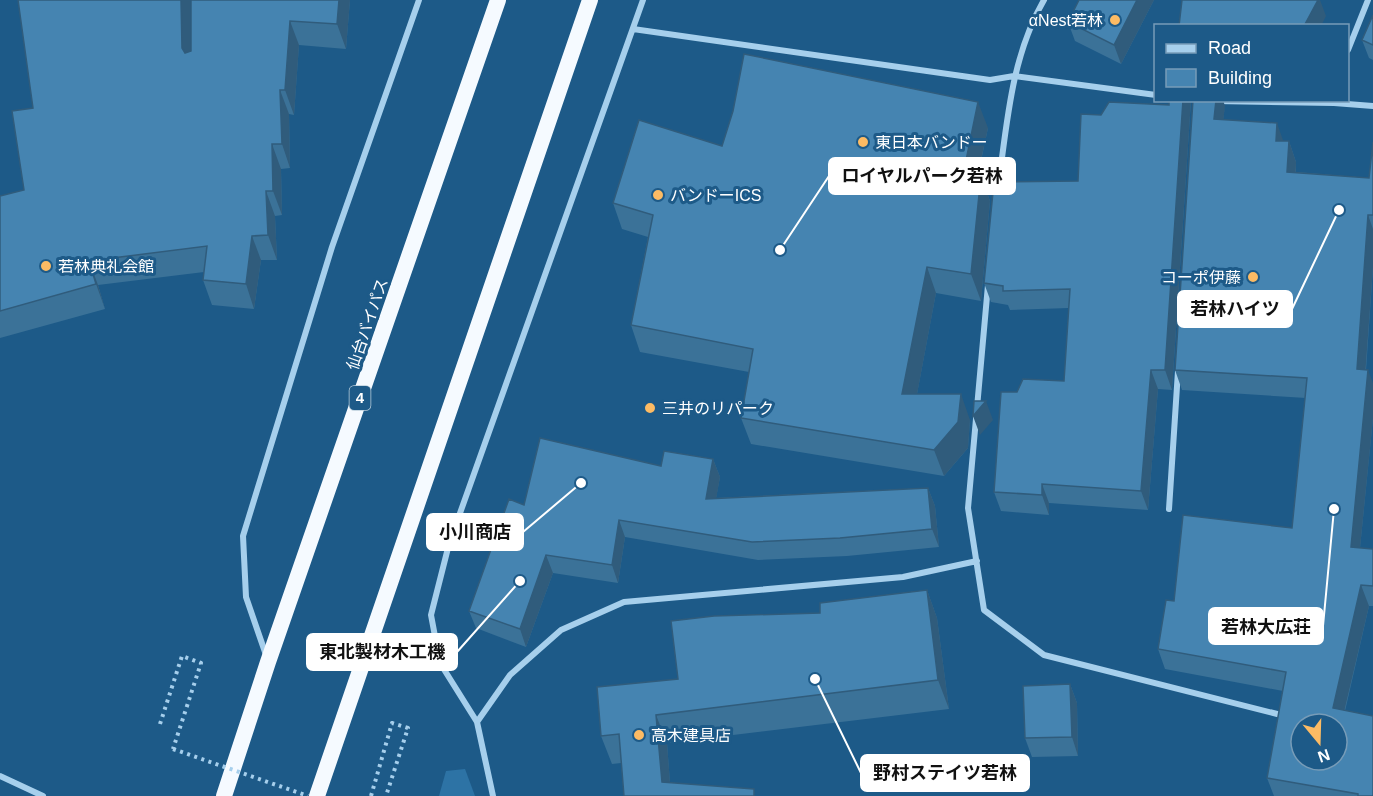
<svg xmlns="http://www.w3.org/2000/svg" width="1373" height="796" viewBox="0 0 1373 796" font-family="Helvetica,'Noto Sans JP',sans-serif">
	<rect width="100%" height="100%" fill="#1d5a88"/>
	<!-- green -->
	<path fill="#2d73a5" d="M465 769 475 796H439L446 771Z"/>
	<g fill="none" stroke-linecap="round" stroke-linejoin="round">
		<!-- path -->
		<path stroke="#a6cfec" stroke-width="4" stroke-dasharray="3 4.5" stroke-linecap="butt" d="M160 724 182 656 201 663 173 749
			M371 796 392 723 408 728 386 796"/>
		<!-- minor -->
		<path stroke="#a6cfec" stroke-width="6" d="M633 29 990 80 1014 76 1156 95
			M1348 50 1368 0
			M1215 101 1334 103 1373 106
			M998 188C1007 124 1011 57 1044 0
			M988 285 968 508 984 610 1044 655 1281 715
			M1169 509 1178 371
			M266 655 246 597 243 536 332 247 419 0
			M477 722 510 675 561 630 624 602 903 577 977 561
			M0 776 43 796
			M493 796 477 722 440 663 431 615 449 544 643 0"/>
		<!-- trunk -->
		<path stroke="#f5faff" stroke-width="16" d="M224 796 268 662 498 0
			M317 796 590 0"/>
		<!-- path-bridge -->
		<path stroke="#a6cfec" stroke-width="4" stroke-dasharray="3 4.5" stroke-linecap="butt" d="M173 749 308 796"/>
	</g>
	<!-- wall -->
	<path fill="#3b7298" d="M190 0V52L191 51V0H350L346 49 299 45 294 115 289 114 290 168 281 169 282 215 275 216 277 260H261L254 309 212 305 203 280 204 272 98 285 105 309 0 338V196L24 190 33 108Z
		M1079 0H1154L1121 64 1075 41 1068 22Z
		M1373 15V60L1369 58 1362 40Z
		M1169 100H1191L1172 390 1158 389 1148 510 1049 503V515L1001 511 994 492 1017 392 1064 381 1069 308 1010 310 1008 305 991 302 984 283 1078 181 1101 115 1169 105Z
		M1225 106 1223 120 1284 141H1289L1296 162V172L1369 178 1373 142V267L1366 370 1373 418 1360 548 1373 549V606H1369L1345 711 1373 796H1274L1267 778 1283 691 1165 669 1158 649 1174 601 1292 528 1306 398 1182 390 1175 370Z
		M988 128 978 175H981L990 201 981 301 936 293 917 394 970 420 968 448 944 476 751 444 741 418 749 372 640 352 631 325 648 237 622 229 613 203 722 146Z
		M713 459 720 477 716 498 928 488 935 506 939 547 847 556 758 560 625 537 618 583 553 573 526 647 476 628 469 611 661 466Z
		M927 590 937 618 949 709 667 743 670 783 624 796 621 763 612 764 601 736 678 679Z
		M1070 684 1077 703 1078 756 1032 757 1025 738Z"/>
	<!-- shaded-wall -->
	<path fill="#305c7c" d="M181 0H190L191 73 182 48Z
		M339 0H350L346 49 337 24Z
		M1137 0H1154L1121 64 1114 45Z
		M1318 0H1320L1326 16 1321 26H1304Z
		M290 21 299 45 294 115 285 90Z
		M280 90 289 114 290 168 282 144Z
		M1183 100H1191L1172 390 1165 370Z
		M1216 100H1223L1225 106 1221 140 1214 119Z
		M978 102 988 128 972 201 963 175Z
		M1277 123 1284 143 1276 141Z
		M1289 141 1296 162 1295 192 1287 172Z
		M272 144 281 169 282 215 273 191Z
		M981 175 990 201 981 301 971 274Z
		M266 191 275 216 277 260 268 235Z
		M1368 215 1373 229V267L1364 390 1357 369Z
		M252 236 261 260 254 309 246 284Z
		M89 261 98 285 105 309 96 284Z
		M927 267 936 293 912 421 902 394Z
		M1151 370 1158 389 1148 510 1141 491Z
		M1368 370 1373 383V418L1358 568 1351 547Z
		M961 394 970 420 968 448 944 476 934 450Z
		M986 401 993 420 980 435 973 416Z
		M713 459 720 477 713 517 706 499Z
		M1042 484 1049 503V515L1042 495Z
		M928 488 935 506 939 547 932 529Z
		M619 520 625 537 618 583 612 565Z
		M546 555 553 573 526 647 520 629Z
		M1361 585 1369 606 1340 729 1333 708Z
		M927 590 937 618 949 709 938 680Z
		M1070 684 1077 703 1078 756 1072 737Z
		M656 715 667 743 671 796 662 782Z"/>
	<!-- building -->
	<path fill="#4584b1" stroke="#305c7c" stroke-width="1.5" fill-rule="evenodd" d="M18 0H181L182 48 185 53 191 51V0H339L337 24 290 21 285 90H280L282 144H272L273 191H266L268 235 252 236 246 284 203 280 207 246 89 261 96 284 0 311V196L24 190 12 111 33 108Z
		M1079 0H1137L1114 45 1068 22Z
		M1182 0H1318L1304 26H1179Z
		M1373 15V45L1362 40Z
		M744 54 978 102 963 175H981L971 274 927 267 902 394H961L958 422 934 450 741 418 753 349 631 325 653 215 613 203 639 120 722 146 733 111Z
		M1169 100H1183L1165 370H1151L1141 491 1042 484V495L994 492 1001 392H1017L1023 379 1064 381 1070 289 1003 291V286L984 283 994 182 1078 181 1081 114 1101 115 1109 102 1169 105Z
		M1193 100H1216L1214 119 1277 123 1276 141H1289L1287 172 1369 178 1373 142V215H1368L1357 369 1368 370 1351 547 1373 549V586L1361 585 1333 708 1373 716V796H1358V794L1267 778 1286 672 1158 649 1166 600 1174 601 1183 515 1292 528 1307 378 1175 370ZM1301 724H1337V760H1301Z
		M974 401H986L973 416Z
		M540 438 661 466 664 451 713 459 706 499 928 488 932 529 840 538 752 542 619 520 612 565 546 555 520 629 469 611 509 499 524 505Z
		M927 590 938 680 656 715 662 782 754 789V796H624L619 734 601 736 597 687 678 679 671 621 714 616 820 613V603Z
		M1070 684 1072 737 1025 738 1023 686Z"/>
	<!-- markers -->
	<g fill="#fcbb64" stroke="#1d5a88" stroke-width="2">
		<circle cx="1115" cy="20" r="6"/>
		<circle cx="863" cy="142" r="6"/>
		<circle cx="658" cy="195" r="6"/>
		<circle cx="46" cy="266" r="6"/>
		<circle cx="1253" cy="277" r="6"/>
		<circle cx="650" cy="408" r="6"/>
		<circle cx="639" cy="735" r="6"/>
	</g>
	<g text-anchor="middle" stroke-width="6" stroke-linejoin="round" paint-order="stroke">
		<!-- shield labels -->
		<rect fill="#1d5a88" stroke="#bbcedb" stroke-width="1.5" x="349.5" y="386" width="21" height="24" rx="4.5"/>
		<g font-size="15" font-weight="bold" fill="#fff">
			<text x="360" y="403">4</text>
		</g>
		<!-- poi labels -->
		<g font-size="16" fill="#fff" stroke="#1d5a88" text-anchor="start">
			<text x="1103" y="26" text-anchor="end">αNest若林</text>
			<text x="875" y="148">東日本バンドー</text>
			<text x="670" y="201">バンドーICS</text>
			<text x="58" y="272">若林典礼会館</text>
			<text x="1241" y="283" text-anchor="end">コーポ伊藤</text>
			<text x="662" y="414">三井のリパーク</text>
			<text x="651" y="741">高木建具店</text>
		</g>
		<!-- street labels -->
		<g font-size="16" fill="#fff" stroke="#1d5a88">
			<text transform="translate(367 324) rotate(-71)" y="6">仙台バイパス</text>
		</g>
	</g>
	<!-- callouts -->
	<path fill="none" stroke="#fff" stroke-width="2" d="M780 250L829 176M1339 210L1292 309M581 483L523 532M1334 509L1323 626M520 581L457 652M815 679L861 773"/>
	<g fill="#fff" stroke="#1d5a88" stroke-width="2">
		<circle cx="780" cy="250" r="6"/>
		<circle cx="1339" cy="210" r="6"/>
		<circle cx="581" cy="483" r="6"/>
		<circle cx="1334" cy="509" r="6"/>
		<circle cx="520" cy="581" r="6"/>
		<circle cx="815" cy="679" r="6"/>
	</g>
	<g fill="#fff" stroke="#fff" stroke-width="2">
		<rect x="829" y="158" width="186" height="36" rx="6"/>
		<rect x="1178" y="291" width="114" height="36" rx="6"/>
		<rect x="427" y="514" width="96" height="36" rx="6"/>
		<rect x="1209" y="608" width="114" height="36" rx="6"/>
		<rect x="307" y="634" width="150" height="36" rx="6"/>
		<rect x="861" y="755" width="168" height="36" rx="6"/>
	</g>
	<g font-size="18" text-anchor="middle" font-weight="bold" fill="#111">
		<text x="922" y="182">ロイヤルパーク若林</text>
		<text x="1235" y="315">若林ハイツ</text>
		<text x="475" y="538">小川商店</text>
		<text x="1266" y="633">若林大広荘</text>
		<text x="382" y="658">東北製材木工機</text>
		<text x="945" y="779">野村ステイツ若林</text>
	</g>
	<!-- legend -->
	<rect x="1154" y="24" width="195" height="78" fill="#1d5a88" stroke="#779cb8" stroke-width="1.5"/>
	<rect x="1166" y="44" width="30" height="9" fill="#a6cfec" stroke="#779cb8" stroke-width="1.5"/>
	<text x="1208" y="54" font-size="18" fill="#ffffff">Road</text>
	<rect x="1166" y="69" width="30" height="18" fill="#4584b1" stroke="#779cb8" stroke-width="1.5"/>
	<text x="1208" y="84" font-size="18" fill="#ffffff">Building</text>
	<!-- north arrow -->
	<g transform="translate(1319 742) rotate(161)"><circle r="28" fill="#1d5a88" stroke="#779cb8" stroke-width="1.5"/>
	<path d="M0-4.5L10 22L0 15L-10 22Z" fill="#fcbb64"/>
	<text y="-9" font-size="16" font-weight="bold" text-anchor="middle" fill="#ffffff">N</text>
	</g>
</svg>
